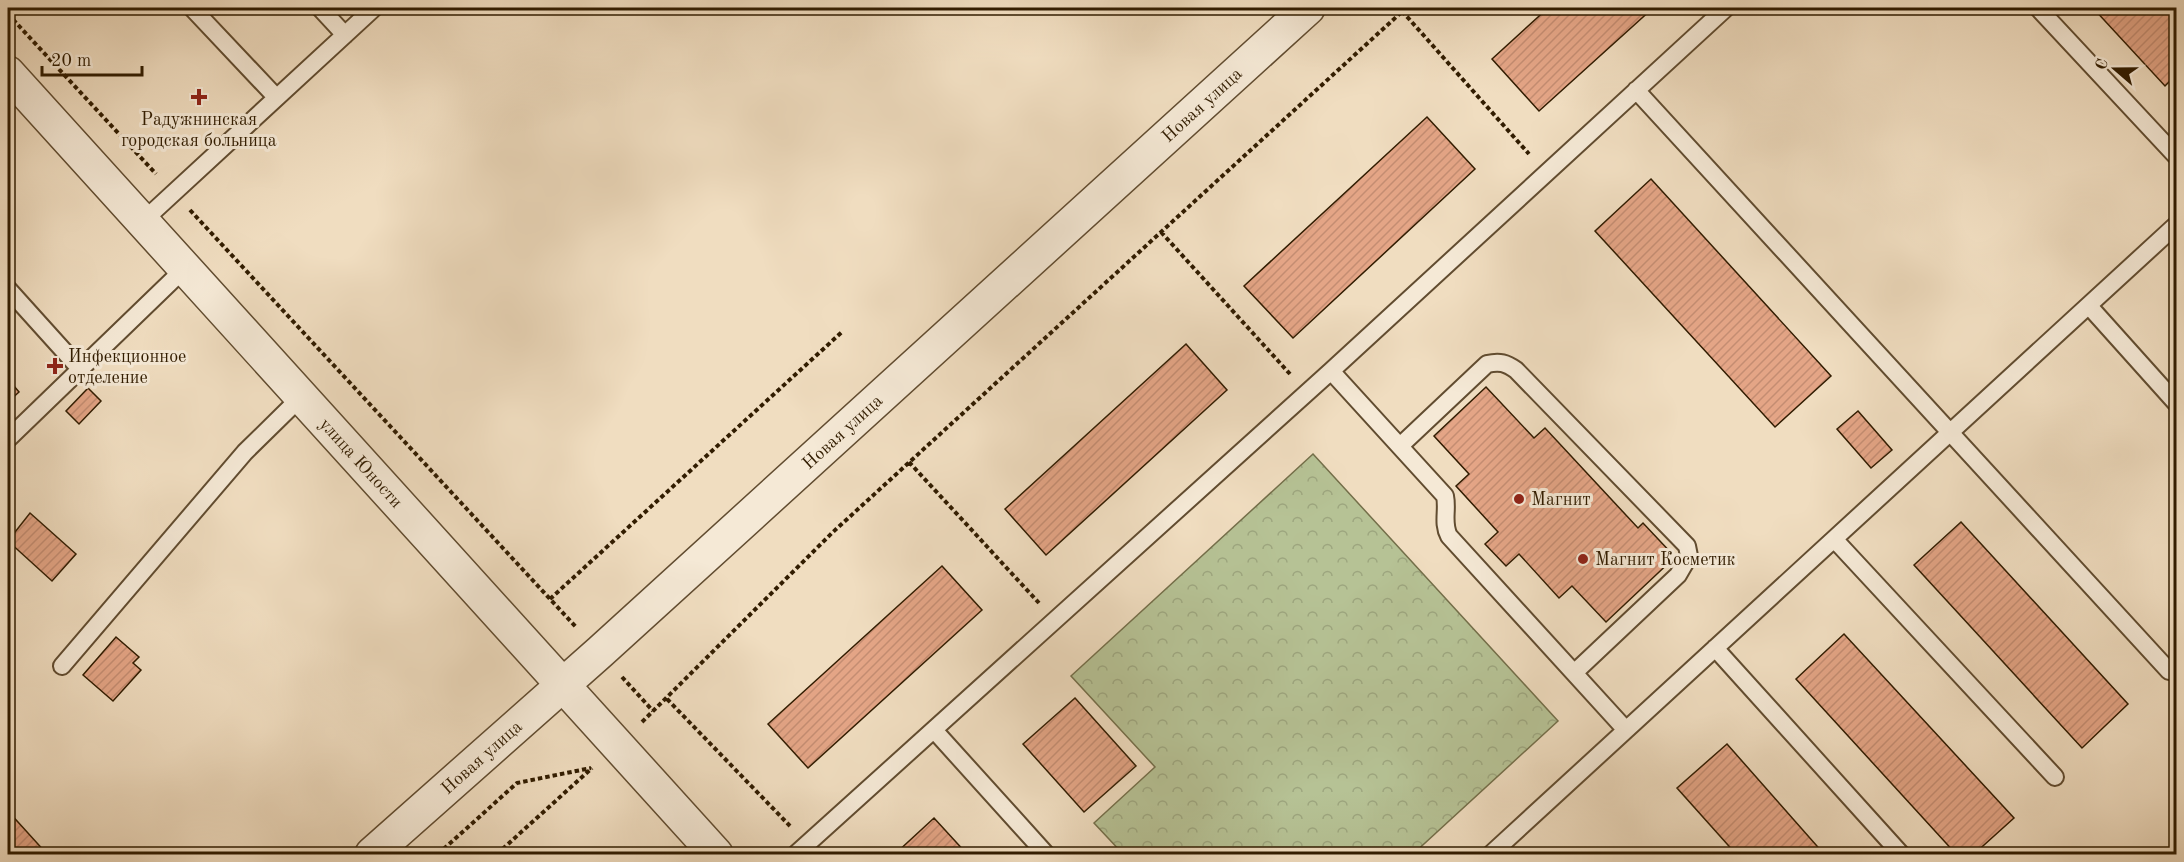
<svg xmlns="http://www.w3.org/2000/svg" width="2184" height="862" viewBox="0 0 2184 862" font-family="'Old Standard TT',serif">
	<defs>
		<pattern id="forest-crowns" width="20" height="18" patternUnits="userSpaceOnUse" patternTransform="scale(1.5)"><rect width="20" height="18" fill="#b6c295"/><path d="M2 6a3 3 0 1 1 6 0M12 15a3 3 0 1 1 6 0" fill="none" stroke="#9da67f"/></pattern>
		<pattern id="building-hatch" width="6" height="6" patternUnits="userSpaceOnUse" patternTransform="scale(1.5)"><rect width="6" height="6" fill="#e4a586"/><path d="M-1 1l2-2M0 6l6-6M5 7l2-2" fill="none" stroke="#c48d72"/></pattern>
	</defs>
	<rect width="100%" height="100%" fill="#f0ddc0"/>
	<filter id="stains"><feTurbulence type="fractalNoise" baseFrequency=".00333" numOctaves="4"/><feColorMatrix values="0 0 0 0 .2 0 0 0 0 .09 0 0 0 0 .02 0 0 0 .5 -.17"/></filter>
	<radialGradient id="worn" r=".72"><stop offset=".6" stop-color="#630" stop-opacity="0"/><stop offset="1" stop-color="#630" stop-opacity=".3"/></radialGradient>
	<!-- forest -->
	<path fill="url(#forest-crowns)" stroke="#746f4a" stroke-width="1.5" d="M1313 454 1558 721 1413 854H1123L1094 823 1155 767 1071 676Z"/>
	<!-- building -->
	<path fill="url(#building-hatch)" stroke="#311c00" stroke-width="1.5" d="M1548 8H1653L1539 111 1492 59Z
		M2093 8H2176V75L2165 86Z
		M1427 117 1475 169 1293 338 1244 286Z
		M1651 179 1831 376 1775 427 1595 231Z
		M1186 344 1227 390 1046 555 1005 509Z
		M8 379 19 392 8 402Z
		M1486 387 1534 438 1545 428 1638 528 1643 523 1675 557 1606 622 1572 586 1559 598 1519 554 1506 566 1485 544 1498 532 1456 486 1469 474 1434 436Z
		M88 388 101 401 79 424 66 411Z
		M1858 411 1892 450 1871 468 1837 429Z
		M30 513 76 554 52 581 8 541Z
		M1961 522 2128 704 2082 748 1914 565Z
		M942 566 982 610 808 768 768 724Z
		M1844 634 2014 818 1974 854H1956L1796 679Z
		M116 637 139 657 133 663 141 670 113 701 83 675Z
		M1075 698 1136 766 1084 812 1023 744Z
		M1727 744 1824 854H1736L1677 788Z
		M8 811 47 854H8Z
		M934 818 967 854H895Z"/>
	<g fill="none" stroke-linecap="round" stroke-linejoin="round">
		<defs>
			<path id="service" d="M192 8 276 97
				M320 8 345 35
				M2038 8 2176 156
				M1636 90 2169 671
				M142 222 374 8
				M8 289 81 370
				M2089 306 2176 403
				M1331 371 1445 496C1448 510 1442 523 1449 536L1626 730
				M8 439 184 269
				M1400 446 1487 364C1500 361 1506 363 1516 370L1687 546 1689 556 1678 575 1574 673
				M1835 540 2055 777
				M1715 648 1901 854
				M62 666 245 452 301 397
				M934 730 1046 854
				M796 854 1331 371 1726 8
				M1491 854 2176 225"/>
			<g id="minor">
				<path id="s1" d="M8 73 716 854"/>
			</g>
			<g id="tertiary">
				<path id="s2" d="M372 854 600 652 1308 8"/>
			</g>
		</defs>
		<!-- service casing -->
		<use href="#service" stroke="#614c30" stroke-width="20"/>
		<!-- minor casing -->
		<use href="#minor" stroke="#614c30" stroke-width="36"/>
		<!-- tertiary casing -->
		<use href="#tertiary" stroke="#614c30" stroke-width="36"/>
		<!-- path -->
		<path stroke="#311c00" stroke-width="4" stroke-dasharray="4.5 3" stroke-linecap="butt" d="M1402 11 1529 154
			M8 14 156 174
			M190 210 576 627
			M1161 232 1290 374
			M909 462 1039 603
			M550 599 843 331
			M622 677 653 711
			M667 699 790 826
			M642 722 833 532 1406 8
			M438 854 517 783 591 768
			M497 854 592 768"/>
		<!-- service -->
		<use href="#service" stroke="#f5e9d6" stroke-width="16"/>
		<!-- minor -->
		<use href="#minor" stroke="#f5e9d6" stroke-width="33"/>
		<!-- tertiary -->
		<use href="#tertiary" stroke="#f5e9d6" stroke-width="33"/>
	</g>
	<!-- markers -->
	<g fill="#8f2418" stroke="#f5e9d6" stroke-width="2">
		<path d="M196 88h6v6h6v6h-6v6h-6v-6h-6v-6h6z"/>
		<path d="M52 357h6v6h6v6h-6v6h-6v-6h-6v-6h6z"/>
		<circle cx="1519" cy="499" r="6"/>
		<circle cx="1583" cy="559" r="6"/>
	</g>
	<g text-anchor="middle" stroke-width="6" stroke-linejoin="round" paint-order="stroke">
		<!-- street labels -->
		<g font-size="18" fill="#311c00" stroke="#f5e9d6">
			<text dy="6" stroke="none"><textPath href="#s2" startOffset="1118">Новая улица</textPath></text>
			<text dy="6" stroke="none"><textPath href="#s2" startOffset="632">Новая улица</textPath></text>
			<text dy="6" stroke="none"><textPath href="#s1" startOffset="526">улица Юности</textPath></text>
			<text dy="6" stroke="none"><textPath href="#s2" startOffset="146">Новая улица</textPath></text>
		</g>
		<!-- poi labels -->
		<g font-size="18" fill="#311c00" stroke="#f5e9d6" text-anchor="start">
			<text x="199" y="125" text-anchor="middle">Радужнинская<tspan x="199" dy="21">городская больница</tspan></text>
			<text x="68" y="362">Инфекционное<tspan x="68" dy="21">отделение</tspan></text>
			<text x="1531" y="505">Магнит</text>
			<text x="1595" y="565">Магнит Косметик</text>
		</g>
	</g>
	<!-- margin -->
	<rect width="2184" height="862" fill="none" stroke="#f0ddc0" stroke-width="30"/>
	<rect x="9" y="9" width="2166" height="844" fill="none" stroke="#311c00" stroke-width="3"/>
	<rect x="15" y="15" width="2154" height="832" fill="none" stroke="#311c00" stroke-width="1.5"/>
	<!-- north arrow -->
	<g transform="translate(2115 69) rotate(290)" stroke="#f5e9d6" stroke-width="4.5" paint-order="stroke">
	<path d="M0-4.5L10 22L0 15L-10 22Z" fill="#311c00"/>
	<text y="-9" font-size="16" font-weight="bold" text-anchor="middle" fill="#311c00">С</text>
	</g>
	<!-- scale -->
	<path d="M42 66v9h100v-9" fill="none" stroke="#311c00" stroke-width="3"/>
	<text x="51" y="66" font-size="18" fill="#311c00" stroke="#f5e9d6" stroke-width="4.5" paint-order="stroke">20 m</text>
	<rect width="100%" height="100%" filter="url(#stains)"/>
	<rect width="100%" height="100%" fill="url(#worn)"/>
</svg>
